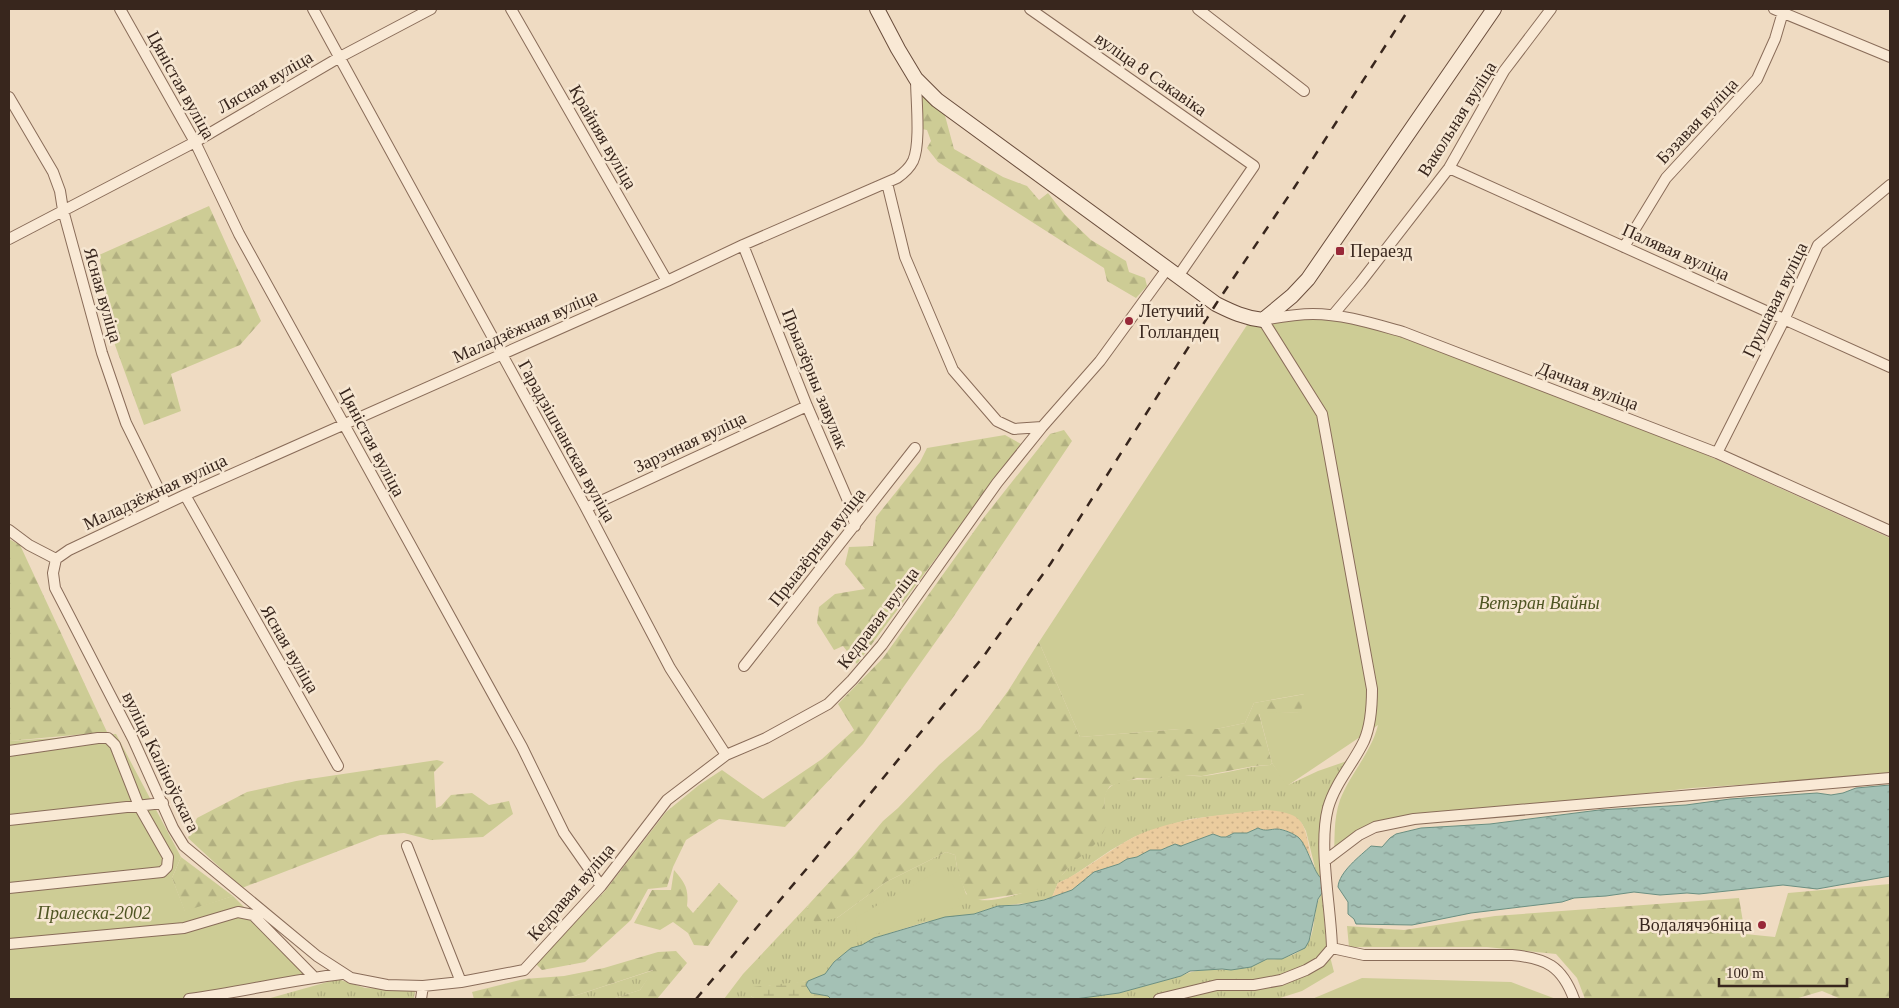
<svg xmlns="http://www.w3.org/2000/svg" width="1899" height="1008" viewBox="0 0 1899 1008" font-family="'Times New Roman',serif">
	<defs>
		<pattern id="grass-tufts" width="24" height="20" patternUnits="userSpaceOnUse" patternTransform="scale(1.25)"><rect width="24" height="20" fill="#cdcc95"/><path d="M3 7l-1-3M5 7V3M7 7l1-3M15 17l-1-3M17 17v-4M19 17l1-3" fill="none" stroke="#b1af80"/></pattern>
		<pattern id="forest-firs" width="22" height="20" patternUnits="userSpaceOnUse" patternTransform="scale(1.25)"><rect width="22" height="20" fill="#cdcc95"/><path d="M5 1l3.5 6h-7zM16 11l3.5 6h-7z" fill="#b1af80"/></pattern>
		<pattern id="wetland-marsh" width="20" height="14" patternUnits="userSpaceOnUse" patternTransform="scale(1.25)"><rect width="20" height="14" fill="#cdcc95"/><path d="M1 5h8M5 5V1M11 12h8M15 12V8" fill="none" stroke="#b1af80"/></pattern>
		<pattern id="sand-dots" width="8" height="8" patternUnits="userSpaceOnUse" patternTransform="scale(1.25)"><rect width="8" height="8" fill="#ebcc9e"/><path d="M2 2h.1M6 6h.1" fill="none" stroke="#caaf88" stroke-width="1.8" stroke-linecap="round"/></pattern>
		<pattern id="water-ripples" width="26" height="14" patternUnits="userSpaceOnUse" patternTransform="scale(1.25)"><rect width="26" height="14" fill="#a4c1b5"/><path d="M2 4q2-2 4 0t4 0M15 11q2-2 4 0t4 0" fill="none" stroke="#879d93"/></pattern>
	</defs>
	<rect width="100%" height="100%" fill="#efdbc2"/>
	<!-- grass -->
	<path fill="url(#grass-tufts)" d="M1347 761 1331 788 1324 806 1322 879 1317 876 1306 831 1301 822 1266 810 1190 819 1149 831 1134 837 1111 850 1071 877 1058 883 1052 897 1036 902 998 906 974 914 925 922 874 938 862 945 851 948 834 962 826 974 818 978 808 981 784 985H770L751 996 755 999H724L743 974 810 903 807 908 837 918 886 882 946 852 955 855 957 867 966 894C970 896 975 899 980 900 995 903 1047 887 1060 877 1066 872 1070 863 1077 857 1087 850 1096 844 1102 834 1112 820 1095 795 1113 785 1125 778 1140 780 1153 779 1161 778 1168 776 1176 775 1185 774 1194 777 1203 776 1225 774 1247 766 1270 765L1272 763 1288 785 1318 771Z
		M1322 893 1326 941 1334 972 1302 991 1277 999H1075L1119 993 1181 976C1197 968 1213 970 1230 970 1242 970 1254 961 1266 959 1270 959 1274 960 1278 959 1286 958 1299 953 1305 947 1317 935 1312 908 1322 893Z
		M654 970 640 990 612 999H565Z
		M338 979 365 988 415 990 414 999H267Z"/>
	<!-- forest -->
	<path fill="url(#forest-firs)" d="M922 93 944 112 954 149 1003 177 1027 186 1039 200 1048 193 1065 215 1091 240 1126 261 1129 272 1145 278 1147 286 1136 298 1107 281 1104 268 938 162 927 148 931 141 927 130 922 129Z
		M209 206 261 321 240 345 171 374 181 411 144 425 115 345 99 255Z
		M1064 430 1072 441 954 616 863 744 785 827 719 819 686 840 673 867 667 887 648 889 631 920 585 962 542 970 536 964 605 891 666 812 699 785 722 770 763 799 822 759 854 730 838 704 883 658 985 516 1050 434Z
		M1005 435 1021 444 857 664 843 646 834 650 817 623 819 607 835 594 865 589 845 564 849 547 873 546 876 517 920 462 927 448Z
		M9 539 20 545 107 732 9 741Z
		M1039 642 1080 737 1180 729H1216L1245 723 1254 703 1305 694 1302 712 1259 714 1272 763 1270 765 1254 766 1202 776 1179 775 1156 779 1137 778 1110 786C1097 805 1112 814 1104 831 1094 853 1069 858 1058 883L1025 893 971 901C962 888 957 870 955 855L946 852 886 882 837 918 815 922C808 915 804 912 810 903L857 852 883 821 898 808 939 765 980 729 1008 691Z
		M437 760 444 762 434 772 436 808 441 806 451 795 472 793 489 805 509 801 513 814 483 837 431 840 404 833 380 835 242 888 188 838 197 818 247 792 296 781Z
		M181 857 233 896 185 912 172 878Z
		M674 870C685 883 689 888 687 906L693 913 719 883 738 901 708 946 694 945 688 933 673 922 660 930 634 923 652 890H671Z
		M1890 884V999H1841L1822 991 1795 999H1585L1577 978 1556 954 1487 947H1349L1347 926 1404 930 1495 916 1739 898 1745 934 1775 937 1788 893Z
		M676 951 687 963 657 999H612L640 990 653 970 565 999H474L472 992 524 979 564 976 604 968 658 952Z"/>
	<!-- wetland -->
	<path fill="url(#wetland-marsh)" d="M808 981 806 985 811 993 828 996 830 998 755 999 751 996V990L753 987Z"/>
	<!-- sand -->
	<path fill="url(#sand-dots)" d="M1266 810C1305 813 1304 822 1311 857 1303 846 1294 829 1278 829 1270 829 1266 832 1258 828L1247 833H1234L1226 837H1221L1213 834 1181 846 1175 844 1161 850H1150L1137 857 1127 859 1119 864 1094 872 1072 890 1052 897 1058 883C1085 871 1107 851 1134 837 1170 819 1226 814 1266 810Z"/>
	<!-- green -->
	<path fill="#cdcc95" d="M1329 319 1388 332 1671 439 1890 538V775L1692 788 1387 823 1346 849 1334 862C1335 841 1333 820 1340 800 1350 774 1371 753 1378 725L1287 786 1272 763 1259 713 1301 712 1304 694 1254 703 1245 723 1216 729H1180L1080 737 1039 642 1247 325C1262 325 1275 321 1290 320 1303 319 1316 320 1329 319Z
		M116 734 181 857 172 878 185 911 233 896 314 977 181 999H9V741Z
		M945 867 962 905 858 940 855 918Z
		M1362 978 1511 982 1556 999H1312Z"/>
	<!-- water -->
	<path fill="url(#water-ripples)" stroke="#6b8f81" d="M1890 785V876L1817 889 1783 885 1699 894 1687 893 1660 895 1634 892 1606 896 1574 898 1562 902 1471 913 1412 925 1356 924 1354 919 1348 914V902L1338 887C1339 872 1360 856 1371 846L1382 847 1390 838 1396 834 1421 828 1490 824 1599 810 1686 805 1730 799 1817 793 1831 795 1843 793 1856 788Z
		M1258 828C1266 832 1270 829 1277 829 1283 829 1295 834 1299 838 1308 847 1314 874 1322 879V893L1318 899 1309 941 1305 948 1282 959H1267L1251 967 1231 970 1222 969 1190 971 1181 976 1119 993 1075 999H831L828 996 811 993 806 985 808 981 825 974 834 962 851 948 862 945 874 938 945 917 974 914 998 906 1019 905 1044 900 1072 890 1094 872 1119 864 1127 859 1137 857 1150 850H1161L1175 844 1181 846 1213 834 1221 837H1226L1234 833H1247Z"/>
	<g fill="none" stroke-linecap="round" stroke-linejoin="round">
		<defs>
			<path id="minor" d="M120 9 195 142 239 234 522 747 564 833 601 886
				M313 9 586 508 670 668 726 755
				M511 9 667 281
				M1030 9 1254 166 1179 275
				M1198 9 1304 91
				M1774 9 1890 57
				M9 97 53 172 60 191 63 210 102 353 126 423 166 504
				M1449 168 1890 367
				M887 183 905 257 953 370 997 421 1014 429 1042 427
				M9 239 195 142 340 57 431 9
				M743 245 807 406 852 510 855 526
				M1624 247 1666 178 1757 79 1775 39 1783 12
				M1333 315 1360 283 1449 168 1504 71 1551 9
				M1717 453 1785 318 1818 245 1890 185
				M185 495 338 766
				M586 508 807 406
				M9 530 29 545 56 559 53 573 55 588 133 739 173 828 184 846 317 956 351 978 387 985 423 986 461 982 524 970 601 886 667 800 726 755 766 738 828 704 852 680 882 645 997 483 1042 427 1100 361 1167 269
				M56 559 69 550 185 495 667 281 743 245 897 178C904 173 909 169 913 161 921 144 916 99 916 79
				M744 666 915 448
				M9 751 98 738H108L115 745 139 806 168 857 167 867 162 872 9 888
				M9 820 163 803
				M407 846 461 982
				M1326 860 1359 835 1375 827 1414 819 1890 778
				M9 944 184 928 238 912 253 915 314 977
				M189 999C240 992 291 980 342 974
				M421 999 423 986
				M1159 999 1217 985H1254L1281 980 1306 970 1320 962 1332 948
				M1574 999C1562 966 1546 958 1512 955H1364L1332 948C1331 907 1318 847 1328 808 1335 783 1353 764 1364 741 1371 725 1372 706 1372 689L1322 414 1263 320C1279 317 1296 314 1313 314 1343 314 1374 324 1403 332L1717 453 1890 531"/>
			<path id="secondary" d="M877 9 898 49 916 79 937 100 1216 304C1232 312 1245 318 1263 320L1292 296 1308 279 1494 9"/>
		</defs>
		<!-- minor casing -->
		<use href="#minor" stroke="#896c59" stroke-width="12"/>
		<!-- secondary casing -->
		<use href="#secondary" stroke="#6a4d3c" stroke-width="16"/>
		<!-- minor -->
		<use href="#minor" stroke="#f9e9d5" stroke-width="10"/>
		<!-- secondary -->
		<use href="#secondary" stroke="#f9e9d5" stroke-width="14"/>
		<!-- rail -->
		<path stroke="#38261d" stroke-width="2.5" stroke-dasharray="9 9" stroke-linecap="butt" d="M696 999 860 806 983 657 1051 563 1216 304 1294 188 1409 9"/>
	</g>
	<!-- markers -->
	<g fill="#982838" stroke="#f6e6d1" stroke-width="2">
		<rect x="1335" y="246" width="10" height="10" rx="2.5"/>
		<circle cx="1129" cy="321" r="5"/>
		<circle cx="1762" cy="925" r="5"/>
	</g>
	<g text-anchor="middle" stroke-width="5" stroke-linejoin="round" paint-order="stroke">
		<!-- street labels -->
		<g font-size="18" fill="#38261d" stroke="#f6e6d1">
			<text transform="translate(1151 74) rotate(35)" y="6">вуліца 8 Сакавіка</text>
			<text transform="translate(265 82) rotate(-30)" y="6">Лясная вуліца</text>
			<text transform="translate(181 85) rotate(61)" y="6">Цяністая вуліца</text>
			<text transform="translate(1457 119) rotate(-58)" y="6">Вакольная вуліца</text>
			<text transform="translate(1697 121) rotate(-47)" y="6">Бэзавая вуліца</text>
			<text transform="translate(603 137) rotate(60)" y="6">Крайняя вуліца</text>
			<text transform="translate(1676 252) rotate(24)" y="6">Палявая вуліца</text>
			<text transform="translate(103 295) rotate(74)" y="6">Ясная вуліца</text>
			<text transform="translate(1775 300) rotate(-64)" y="6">Грушавая вуліца</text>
			<text transform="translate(525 326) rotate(-24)" y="6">Маладзёжная вуліца</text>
			<text transform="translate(815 379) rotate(68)" y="6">Прыазёрны завулак</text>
			<text transform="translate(1588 386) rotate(21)" y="6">Дачная вуліца</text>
			<text transform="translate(567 441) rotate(61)" y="6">Гарадзішчанская вуліца</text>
			<text transform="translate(372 442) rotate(62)" y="6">Цяністая вуліца</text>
			<text transform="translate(690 442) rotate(-25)" y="6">Зарэчная вуліца</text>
			<text transform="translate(155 492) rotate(-25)" y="6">Маладзёжная вуліца</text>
			<text transform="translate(817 547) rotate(-52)" y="6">Прыазёрная вуліца</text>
			<text transform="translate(878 618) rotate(-53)" y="6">Кедравая вуліца</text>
			<text transform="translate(290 649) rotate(60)" y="6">Ясная вуліца</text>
			<text transform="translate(161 762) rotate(64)" y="6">вуліца Каліноўскага</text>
			<text transform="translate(571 892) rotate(-49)" y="6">Кедравая вуліца</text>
		</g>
		<!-- poi labels -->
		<g font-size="18" fill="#38261d" stroke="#f6e6d1" text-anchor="start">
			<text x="1350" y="257">Пераезд</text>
			<text x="1139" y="317">Летучий<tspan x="1139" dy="21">Голландец</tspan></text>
			<text x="1752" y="931" text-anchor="end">Водалячэбніца</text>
		</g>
		<!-- park labels -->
		<g font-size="18" font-style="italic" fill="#4f5523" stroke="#f6e6d1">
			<text x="1539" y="609">Ветэран Вайны</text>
			<text x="94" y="919">Пралеска-2002</text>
		</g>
	</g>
	<!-- border -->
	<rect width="1899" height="1008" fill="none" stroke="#38261d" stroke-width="20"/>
	<!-- scale -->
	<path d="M1719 978v8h128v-8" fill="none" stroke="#38261d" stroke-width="2.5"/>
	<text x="1726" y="978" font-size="15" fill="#38261d" stroke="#f6e6d1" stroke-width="4" paint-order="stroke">100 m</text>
</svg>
